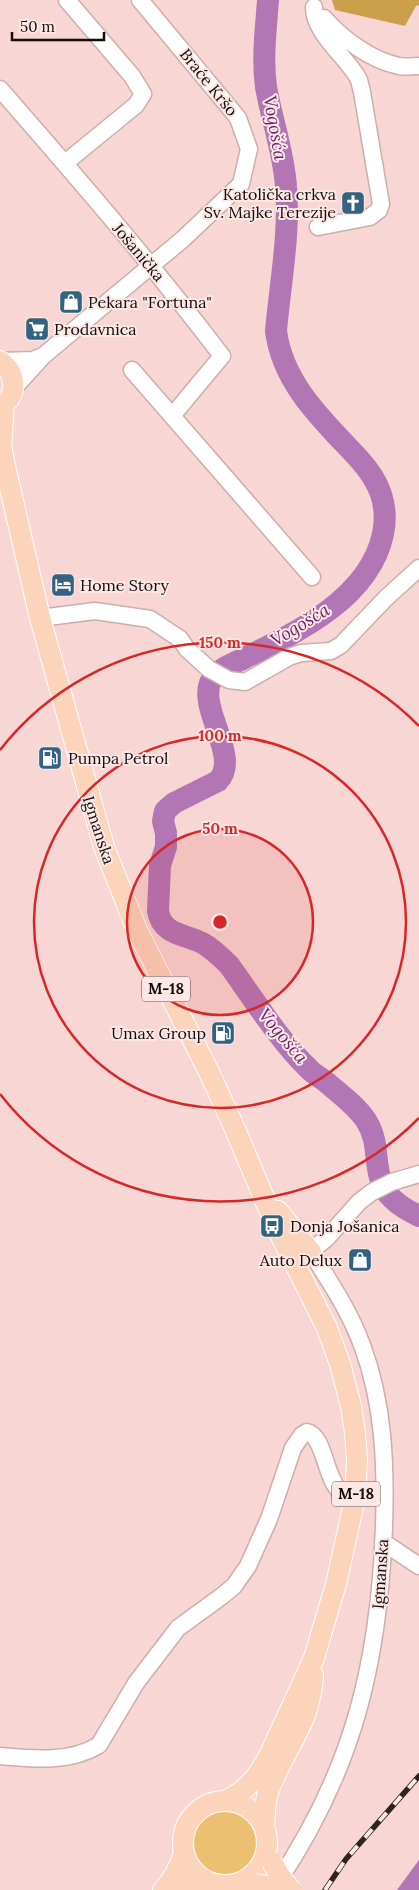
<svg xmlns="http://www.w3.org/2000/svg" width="419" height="1890" viewBox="0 0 419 1890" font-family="Lora,serif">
	<rect width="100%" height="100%" fill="#f7d6d3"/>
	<!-- green -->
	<path fill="#ebc070" d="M188 1843a36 36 0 1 1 72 0a36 36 0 1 1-72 0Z"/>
	<!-- forest -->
	<path fill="#cba04d" d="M332 0H419V5L416 6 405 26 335 10Z"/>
	<!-- water -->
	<path fill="#b276b5" d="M419 1860V1890H397Z"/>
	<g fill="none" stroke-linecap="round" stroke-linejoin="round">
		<!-- river -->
		<path stroke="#b276b5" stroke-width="22" d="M268 0C266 29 262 58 266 87 272 121 284 153 286 187 290 233 280 285 276 331 283 385 324 421 359 459 379 481 389 504 383 534 368 605 282 639 224 668 220 671 214 675 212 679 195 706 242 757 218 781L174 803 165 811 163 821 166 833V847L160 865 158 911C162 936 187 934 204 944 214 950 221 957 229 965 253 998 279 1040 308 1068 313 1074 320 1077 326 1082 339 1093 358 1107 367 1122 379 1142 374 1160 381 1181 386 1198 404 1209 419 1216"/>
		<defs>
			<path id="minor" d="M314 7C313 33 349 59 359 80 360 84 361 88 362 92L381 204 379 210 370 217 318 227
				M324 18C343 39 370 60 399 66 405 67 413 66 419 66
				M0 89C76 176 152 264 222 356L172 416 312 577
				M65 163 136 105 143 94 132 76 67 0
				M0 361 33 360 43 356
				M132 370 172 416
				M13 389 43 356 183 239 241 184 249 149 238 118 140 0
				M40 618 95 611 150 619 180 639 187 649 209 669 229 680 245 682 289 657 301 653 331 651 341 645 386 598 419 568
				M302 1258 327 1238 359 1202 372 1192 392 1182 419 1174
				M383 1542 419 1566
				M0 1756C33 1759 70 1763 99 1745L136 1683 178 1628 222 1596 234 1586 248 1566 269 1519 293 1448 302 1435 307 1432C325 1436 325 1480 341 1492 344 1495 351 1497 355 1498
				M275 1886C353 1771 379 1664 384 1527 386 1465 384 1404 362 1345 350 1312 330 1282 311 1252"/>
			<path id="major" d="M0 361C16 373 19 395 0 407
				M4 404 1 446 7 475 40 618 104 847 137 930 209 1072 235 1129 275 1224 327 1328 340 1364 351 1406 355 1433 357 1461 355 1498 336 1584 314 1658 269 1756C257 1777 249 1789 227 1800
				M278 1211 311 1252
				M183 1843a42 42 0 1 1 84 0a42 42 0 1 1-84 0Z
				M264 1827C265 1817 265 1806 267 1796 281 1751 311 1726 313 1675
				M163 1890C174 1879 179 1867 184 1853
				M180 1890 206 1880"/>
		</defs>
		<!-- minor casing -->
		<use href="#minor" stroke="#cdaeac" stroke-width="19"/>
		<!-- major casing -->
		<use href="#major" stroke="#fff" stroke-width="22"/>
		<!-- minor -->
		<use href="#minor" stroke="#fff" stroke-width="16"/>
		<!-- major -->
		<use href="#major" stroke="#fbd4bb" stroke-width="20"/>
		<defs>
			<path id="rail" d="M325 1890 346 1859 419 1776"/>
		</defs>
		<!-- rail casing -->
		<use href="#rail" stroke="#2f2321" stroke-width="5.5"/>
		<!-- rail -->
		<use href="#rail" stroke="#fbe7e5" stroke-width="4" stroke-dasharray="11" stroke-linecap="butt"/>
		<defs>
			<path id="major-bridge" d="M272 1862 280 1876 291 1890
				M255 1884 291 1890"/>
		</defs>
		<!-- major-bridge casing -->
		<use href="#major-bridge" stroke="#fff" stroke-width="22" stroke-linecap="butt"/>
		<!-- major-bridge -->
		<use href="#major-bridge" stroke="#fbd4bb" stroke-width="20"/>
	</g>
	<!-- distance rings -->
	<circle cx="220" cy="922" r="93" fill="#d62828" fill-opacity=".12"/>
	<g fill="none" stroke="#d62828" stroke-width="2.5">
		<circle cx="220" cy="922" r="93"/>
		<circle cx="220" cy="922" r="186"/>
		<path d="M419 1118A279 279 0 0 1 0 1094M0 750A279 279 0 0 1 419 726"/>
	</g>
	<!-- icons -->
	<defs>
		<symbol id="church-square" viewBox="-11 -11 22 22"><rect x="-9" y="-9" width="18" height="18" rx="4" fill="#326381" stroke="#fbe7e5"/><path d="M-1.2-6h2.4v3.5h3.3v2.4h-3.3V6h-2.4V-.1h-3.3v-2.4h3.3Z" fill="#fff"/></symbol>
		<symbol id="shop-square" viewBox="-11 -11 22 22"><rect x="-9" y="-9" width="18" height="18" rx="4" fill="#326381" stroke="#fbe7e5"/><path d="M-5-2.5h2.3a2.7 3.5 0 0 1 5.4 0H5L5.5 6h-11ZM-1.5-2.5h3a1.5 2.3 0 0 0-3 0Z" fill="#fff"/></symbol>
		<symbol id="supermarket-square" viewBox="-11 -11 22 22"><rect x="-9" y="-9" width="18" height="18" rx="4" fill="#326381" stroke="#fbe7e5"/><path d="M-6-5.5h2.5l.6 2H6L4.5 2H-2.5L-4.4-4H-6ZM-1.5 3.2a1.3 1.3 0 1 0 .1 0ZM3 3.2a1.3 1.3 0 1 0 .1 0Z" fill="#fff"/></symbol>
		<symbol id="hotel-square" viewBox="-11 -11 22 22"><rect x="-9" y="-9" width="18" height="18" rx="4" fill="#326381" stroke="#fbe7e5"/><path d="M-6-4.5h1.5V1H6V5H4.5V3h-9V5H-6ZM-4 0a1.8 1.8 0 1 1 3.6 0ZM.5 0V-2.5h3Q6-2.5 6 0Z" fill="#fff"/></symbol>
		<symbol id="fuel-square" viewBox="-11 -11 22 22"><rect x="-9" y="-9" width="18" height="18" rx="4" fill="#326381" stroke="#fbe7e5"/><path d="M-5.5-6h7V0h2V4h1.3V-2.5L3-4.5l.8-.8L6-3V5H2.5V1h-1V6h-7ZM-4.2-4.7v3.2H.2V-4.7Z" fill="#fff"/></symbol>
		<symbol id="bus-square" viewBox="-11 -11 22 22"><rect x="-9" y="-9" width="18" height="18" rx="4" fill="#326381" stroke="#fbe7e5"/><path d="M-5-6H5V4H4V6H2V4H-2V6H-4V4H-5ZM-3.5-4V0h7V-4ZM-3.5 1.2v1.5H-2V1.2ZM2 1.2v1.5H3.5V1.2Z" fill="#fff"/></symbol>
	</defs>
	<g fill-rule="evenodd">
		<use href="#church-square" x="339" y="189" width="28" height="28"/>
		<use href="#shop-square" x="57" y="288" width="28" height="28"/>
		<use href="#supermarket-square" x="23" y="315" width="28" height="28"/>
		<use href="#hotel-square" x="49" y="571" width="28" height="28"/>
		<use href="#fuel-square" x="36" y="744" width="28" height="28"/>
		<use href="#fuel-square" x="209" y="1019" width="28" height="28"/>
		<use href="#bus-square" x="258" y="1212" width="28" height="28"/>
		<use href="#shop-square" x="346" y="1246" width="28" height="28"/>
	</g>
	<g text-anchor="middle" stroke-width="4" stroke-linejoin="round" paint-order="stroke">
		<!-- shield labels -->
		<g fill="#fbe7e5" stroke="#5a4d4c" stroke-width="1">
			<rect x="142" y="976.5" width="48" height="25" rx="4"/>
			<rect x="332" y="1481.5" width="48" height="25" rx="4"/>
		</g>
		<g font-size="15" font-weight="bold" fill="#150b0a">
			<text x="166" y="994">M-18</text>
			<text x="356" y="1499">M-18</text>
		</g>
		<!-- street labels -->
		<g font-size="16" fill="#150b0a" stroke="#fbe7e5">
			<text transform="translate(209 82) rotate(51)" y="6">Braće Kršo</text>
			<text transform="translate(139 252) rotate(50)" y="6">Jošanička</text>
			<text transform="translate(99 830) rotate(72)" y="6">Igmanska</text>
			<text transform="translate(380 1574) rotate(-86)" y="6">Igmanska</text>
		</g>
		<!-- poi labels -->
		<g font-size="16" fill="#150b0a" stroke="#fbe7e5" text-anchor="start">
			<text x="336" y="200" text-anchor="end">Katolička crkva<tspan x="336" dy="18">Sv. Majke Terezije</tspan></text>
			<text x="88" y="308">Pekara "Fortuna"</text>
			<text x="54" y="335">Prodavnica</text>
			<text x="80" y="591">Home Story</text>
			<text x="68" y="764">Pumpa Petrol</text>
			<text x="206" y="1039" text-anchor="end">Umax Group</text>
			<text x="290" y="1232">Donja Jošanica</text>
			<text x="342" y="1266" text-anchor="end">Auto Delux</text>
		</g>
		<!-- water labels -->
		<g font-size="18" font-style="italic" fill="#681f6c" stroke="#fbe7e5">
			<text transform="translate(275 128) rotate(80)" y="6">Vogošća</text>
			<text transform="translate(300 625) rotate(-31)" y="6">Vogošća</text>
			<text transform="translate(283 1036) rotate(50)" y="6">Vogošća</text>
		</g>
	</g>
	<circle cx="220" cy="922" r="8" fill="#d62828" stroke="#fbe7e5" stroke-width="2.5"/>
	<g font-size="15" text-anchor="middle" font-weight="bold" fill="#d62828" stroke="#fbe7e5" stroke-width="4" stroke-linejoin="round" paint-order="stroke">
		<text x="220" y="648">150 m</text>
		<text x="220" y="741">100 m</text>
		<text x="220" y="834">50 m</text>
	</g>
	<!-- scale -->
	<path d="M12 32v8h92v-8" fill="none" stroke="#150b0a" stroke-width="2.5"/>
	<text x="20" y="32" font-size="15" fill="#150b0a" stroke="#fbe7e5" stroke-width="4" paint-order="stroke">50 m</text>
</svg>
